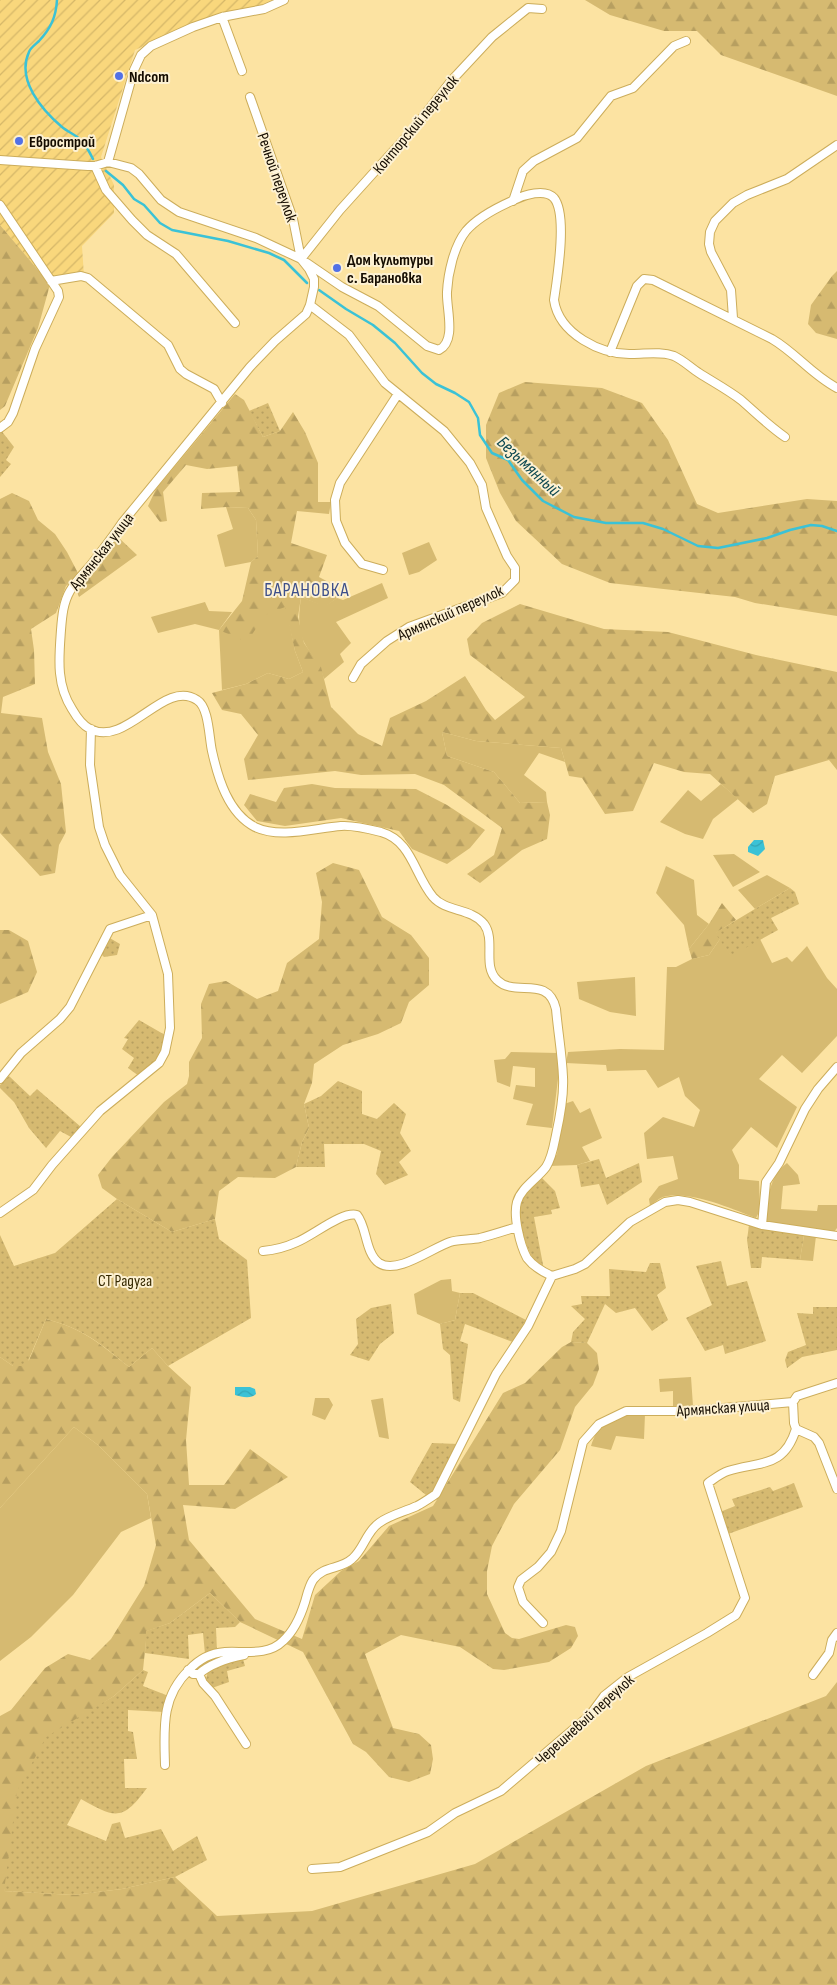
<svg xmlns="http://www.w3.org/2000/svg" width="837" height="1985" viewBox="0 0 837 1985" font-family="'Sofia Sans Condensed',sans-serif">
	<defs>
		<pattern id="industrial-furrows" width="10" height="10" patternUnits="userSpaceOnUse" patternTransform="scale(1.25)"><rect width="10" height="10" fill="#f9d77c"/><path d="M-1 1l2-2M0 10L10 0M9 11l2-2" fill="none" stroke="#d5b769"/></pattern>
		<pattern id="forest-firs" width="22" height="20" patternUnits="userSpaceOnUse" patternTransform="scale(1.25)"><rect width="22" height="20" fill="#d6ba71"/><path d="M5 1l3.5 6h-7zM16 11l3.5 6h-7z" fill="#b79f60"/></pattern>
		<pattern id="garden-dots" width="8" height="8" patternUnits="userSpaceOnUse" patternTransform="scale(1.25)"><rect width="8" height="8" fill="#d6ba71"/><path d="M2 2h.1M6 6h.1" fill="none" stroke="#b79f60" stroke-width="1.8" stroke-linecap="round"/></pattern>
		<pattern id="water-waves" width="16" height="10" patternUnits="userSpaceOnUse" patternTransform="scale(1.25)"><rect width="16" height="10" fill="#3bc2d6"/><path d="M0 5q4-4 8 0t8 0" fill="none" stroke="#33a6b6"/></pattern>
	</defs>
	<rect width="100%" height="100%" fill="#fce3a2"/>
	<!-- industrial -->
	<path fill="url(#industrial-furrows)" d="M0 0H271L261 5 199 21 135 50 101 157 114 185V213L82 246 84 276 51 281 43 276 0 225Z"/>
	<!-- grass -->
	<path fill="#d6ba71" d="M226 507 248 508 256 520 258 556 251 562 225 567 217 535 233 529Z
		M429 542 437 560 419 572 409 575 402 553Z
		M382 583 388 598 336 622 351 643 340 654 344 662 324 679C320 664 312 657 305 644 297 629 299 613 301 597L325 606 337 598 343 600Z
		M205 602 209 611 232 612 219 630 286 606 295 651 303 672 289 679 268 673 246 684 222 690 219 630 195 624 158 633 151 617Z
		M442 732 476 741 561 748 565 762 539 753 524 775 546 792 547 802 520 803 494 772 447 756Z
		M721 784 738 799 713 819 703 839 685 834 660 822 688 790 701 801Z
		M734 854 760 872 733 887 713 855Z
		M666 866 694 880 697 915 709 924 689 949 684 925 656 893Z
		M767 875 790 888 755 909 738 890Z
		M720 939 731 955 760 939 772 963 787 957 792 962 807 946 827 978 837 989V1036L802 1073 782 1055 759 1079 797 1107 777 1148 751 1127 732 1150 739 1165V1179L759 1181 760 1210 756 1218C733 1209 687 1189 663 1197 658 1199 654 1203 650 1206L649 1199 659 1186 678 1179 673 1156 647 1159 644 1133 663 1117 694 1127 700 1110 685 1096 679 1077 658 1088 646 1070 607 1071 606 1065 566 1063 568 1052 620 1049 664 1050 667 967H676L692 959 709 955Z
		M635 977 636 1016 610 1012 579 999 577 982Z
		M511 1052 558 1053V1079L552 1128 526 1125 533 1104 513 1099 516 1085 535 1087V1068L513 1066 510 1087 497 1082 494 1060 505 1059Z
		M573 1101 580 1113 590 1108 602 1138 582 1147 590 1161 577 1165 549 1166 557 1154 564 1104Z
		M787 1163 798 1175 800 1184 783 1186 781 1209 817 1211 818 1205H837V1228L834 1232 764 1222C768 1201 768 1177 787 1163Z
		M804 1235 816 1236 813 1261 800 1260Z
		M451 1279 452 1291 460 1293 455 1320 440 1324 417 1314 414 1294 441 1280Z
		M691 1377 693 1406 673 1407V1391L660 1392 659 1379Z
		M315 1398H329L333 1405 325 1420 312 1415Z
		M383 1398 389 1439 379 1437 371 1400Z
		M625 1414H645L644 1439 616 1436 611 1450 591 1446C598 1425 605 1421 625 1414Z
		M74 1427 98 1445 147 1494 151 1518 121 1532 73 1595 31 1637 0 1661V1508Z"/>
	<!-- forest -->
	<path fill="url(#forest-firs)" d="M585 0H837V96L721 55 697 31H664L610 15Z
		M0 225 43 276 51 281 38 328 5 406 0 410Z
		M837 271V339L816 333 808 324 811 305 832 276Z
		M525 382 602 388 642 403 668 440 697 504 718 513 807 499 837 501V616L755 603 735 597 610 583 562 564 516 521 500 493 486 458V425L499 393Z
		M235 394 244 400 263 437 280 431 293 412 305 432 318 463V502H331L329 514 297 511 291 543 327 555 319 577 334 585 337 598 325 607 301 597 298 617 304 643 321 667 331 707 358 734 382 746 390 718 426 701 465 676 486 710 495 720 525 697 470 655 467 639 482 623 520 604 604 629 668 632 756 655 837 672V770L829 760 775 776 767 804 753 813 710 774 684 772 654 763 633 811 605 814 582 778 569 776 561 748 476 741 442 732 447 756 494 772 520 803 547 802 550 815 547 839 522 850 480 883 467 874 494 855 502 828 444 785 415 774 361 775 335 771 248 780 244 759 258 735 241 714 222 710 212 693 246 684 268 673 289 679 303 672 295 651 285 607 265 615 247 642 219 630 242 601 251 562 258 556 256 520 248 508 226 507 201 509 202 493 240 492 237 466 207 469 186 465 163 492 167 521 160 522 148 506 156 489Z
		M12 493 29 501 38 520 55 534 67 552 79 575 66 586 56 613 31 629 34 650 35 684 3 697 1 713 42 718 48 752 61 784 66 832 59 845 55 873 40 876 0 833V499Z
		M118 537 137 555 79 597 76 588Z
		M312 784 335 788 416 789 447 805 485 830 470 848 447 864 412 849 399 831 341 818 285 826 257 821 244 805 250 794 276 802 284 788Z
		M333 863 359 870 382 917 411 935 429 958V985L409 1002 401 1023 378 1034 343 1045 314 1064 312 1083 304 1104 309 1128 302 1142 296 1167 275 1178 238 1177 219 1191 215 1219 172 1232 117 1199 102 1188 98 1175 112 1157 164 1102 187 1084 189 1076V1062L202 1038 201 1004 209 984 226 981 257 999 278 991 287 963 319 939 322 902 316 873Z
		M722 903 736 920 716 933 720 939 709 955 692 959 689 949 709 924Z
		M0 930H9L28 941 37 972 28 992 0 1004Z
		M46 1319C84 1329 99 1343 129 1367L152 1348 168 1366 191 1387 186 1440 189 1485H224L250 1449 288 1477 235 1509 183 1505 189 1540 255 1619 302 1639 315 1595 341 1571 359 1561 389 1526 433 1506 503 1393 525 1383 562 1347 571 1342 587 1343 597 1353 599 1369 593 1385 575 1407 560 1450 514 1504 492 1546 487 1571V1594L505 1633 512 1638 519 1639 566 1625 575 1627 578 1636 571 1648 549 1662 504 1670 493 1669 460 1647 401 1635 365 1654 393 1728 419 1734 431 1745 433 1759 430 1774 409 1782 389 1777 366 1752 353 1744 303 1652 240 1622 210 1593 170 1623 147 1631 143 1670 114 1696 94 1709 4 1891 73 1895 122 1889 175 1877 217 1916 312 1911 475 1864 646 1766 826 1696 837 1682V1985H0V1716L11 1710 45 1668 68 1654 90 1660 111 1639 144 1586 156 1545 147 1494 98 1445 74 1427 0 1508V1357L13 1366 29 1360Z"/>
	<!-- garden -->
	<path fill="url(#garden-dots)" d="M268 403 280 431 263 437 249 411Z
		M0 429 14 447 6 460 11 464 0 477Z
		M790 888 795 892 799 904 771 918 778 930 731 956 715 933Z
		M108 937 120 944 117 955 104 957 100 953Z
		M139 1020 165 1035C162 1056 155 1061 139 1076L128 1068 134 1058 122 1049 128 1039 124 1038Z
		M9 1076 30 1096 37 1089 81 1127 71 1137 60 1131 46 1148 29 1128 14 1102 0 1088V1085Z
		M338 1081 362 1091V1114L377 1119 394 1103 406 1114 400 1133 411 1151 399 1162 408 1175 385 1185 376 1174 381 1151 364 1144H324L325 1167H296L302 1142 309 1128 304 1104 321 1096Z
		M599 1159 606 1178 639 1163 642 1182 607 1205 599 1184 581 1187 577 1165Z
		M541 1177 555 1191 560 1208 551 1210 552 1214 534 1217 544 1270C540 1266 535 1263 533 1258 526 1248 515 1213 520 1201 524 1191 533 1184 541 1177Z
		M117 1199 172 1232 215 1219 219 1239 247 1260 251 1318 168 1366 152 1348 129 1367C100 1343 84 1329 46 1319L26 1366H13L0 1357V1235L14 1266 55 1253Z
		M749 1225 804 1235 800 1260 762 1257 761 1268H751L747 1240Z
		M721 1261 727 1286 747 1281 766 1341 725 1354 723 1345 705 1351 686 1318 712 1305 696 1266Z
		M650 1263H660L666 1288 657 1295 668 1320 652 1331 635 1308 616 1313 605 1304 587 1343 571 1342 573 1332 585 1319 571 1306 582 1304 581 1296H610L609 1269 646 1272Z
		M460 1293H473L526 1320 513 1342 465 1324 460 1341 468 1344 460 1402 453 1399 450 1355 443 1349 440 1324 455 1320Z
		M391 1304 394 1333 380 1344 369 1361 350 1355 358 1344 356 1319 371 1308Z
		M813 1307H837V1350L802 1357 787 1368 785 1360 788 1352 806 1345 797 1313 813 1314Z
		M432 1443 458 1444 433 1491 426 1495 410 1482Z
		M794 1483 803 1507 728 1534 720 1512 735 1506 732 1499 770 1487 773 1491Z
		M210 1593 240 1622 235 1627 216 1628 217 1652 205 1654 203 1633 188 1635 189 1659 145 1653 146 1631 170 1623Z
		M243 1659 245 1666 227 1671 229 1682 212 1688 206 1679 208 1671 228 1662Z
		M143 1670 148 1672 143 1686 166 1695 164 1712 128 1710V1731L133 1732 137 1759H124L125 1788H147C122 1822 115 1818 81 1799L67 1825 106 1841 112 1824 120 1822 125 1838 161 1829 173 1851 197 1836 207 1860 175 1877 122 1889 73 1895 4 1891 17 1791 46 1737 114 1696Z"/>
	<!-- water -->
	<path fill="url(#water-waves)" d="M754 840H763L765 849 758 856 748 852V847Z
		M235 1387H250L255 1389 256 1394C251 1399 242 1397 235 1395Z"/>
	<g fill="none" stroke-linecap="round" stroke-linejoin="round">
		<!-- stream -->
		<path stroke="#3bc2d6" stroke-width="2.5" d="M57 0C56 17 51 28 39 41 36 44 30 48 29 52 16 80 42 110 62 127 68 132 76 135 81 140 86 145 90 153 93 159
			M106 171 123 185 134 199 144 205 160 223 172 230 228 241 269 253 284 260 307 283
			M319 290 346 309 373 325 395 343 422 373 436 384 455 393 469 402 478 418 480 435 492 453 508 460 522 480 543 501 574 517 606 523H643L663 529 698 546 718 548 767 538 790 530 811 525 822 526 837 531"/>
		<defs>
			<path id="minor" d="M222 17 242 71
				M250 97 293 219 301 259
				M0 160 88 166H95L108 162 131 168 139 174 161 200 179 212 256 238 301 259 309 269 314 279V287L310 305 306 314 275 341 250 367 122 523C112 538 101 552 90 566 83 574 75 582 70 591 63 603 62 617 61 630 59 658 56 684 72 709 76 716 82 725 90 729 127 748 164 678 197 700 209 707 209 738 212 751 218 778 228 813 255 827 280 839 315 828 341 826 353 825 369 829 381 832 412 841 414 874 433 897 446 912 471 908 484 924 496 940 482 966 497 980 515 998 548 974 556 1009 558 1032 562 1054 563 1077 564 1095 560 1117 556 1135 554 1145 552 1158 546 1167 537 1179 521 1188 517 1202 513 1216 520 1245 527 1258 533 1266 543 1272 552 1276L575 1269 585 1264 630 1222 665 1202 678 1200 690 1202 762 1225 837 1236
				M108 162 134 70 141 55 151 46 193 27 222 17 264 9 284 0
				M95 166 106 190 132 220 147 235 176 254 235 323
				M513 201 523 171 534 161 577 138 611 96 633 88 674 46 686 41
				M0 205 58 291 59 297 35 349 13 413 8 422 0 428
				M301 259 340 210 414 128 451 81 492 37 528 8 542 9
				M307 263 342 287 378 306 427 346 439 350C457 341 446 308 447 292 448 273 454 246 466 231 478 217 498 207 514 200 524 195 545 188 554 198 568 215 557 279 554 300 559 334 601 355 632 354 646 354 661 351 674 356 683 360 691 368 699 373 713 382 728 390 741 400 756 413 769 426 785 437
				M51 281 81 276 88 278 168 345 180 369 186 374 214 389 222 403
				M310 305 349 335 385 383 444 431 470 463 482 485 486 508 507 556 515 568V580L502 593 409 627 387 641 361 664 353 678
				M733 318 731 290 711 252 709 244 710 232 715 221 733 203 747 195 787 179 837 145
				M610 352 637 286 644 279 653 280 772 339C796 353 812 375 837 388
				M383 570 362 564 345 543 336 521 335 500 340 483 398 394
				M0 1079 21 1053 60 1019 70 1007 110 929 152 915
				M0 1213 33 1190 52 1165 100 1111 159 1063 165 1052 170 1028 168 974 152 915 120 875 105 845 99 827 90 765 91 729
				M762 1225 766 1182 779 1163 805 1109 818 1089 837 1067
				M263 1251C275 1250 286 1247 297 1242 314 1235 342 1211 357 1215 367 1227 365 1253 379 1263 397 1275 432 1248 450 1242 459 1239 470 1240 480 1238 492 1235 504 1231 517 1227
				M796 1429 814 1437 819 1443 837 1489
				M543 1623 523 1602 518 1587 521 1580 538 1567 551 1552 561 1531 583 1442 599 1424 626 1411H689L793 1402 797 1396 837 1383
				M188 1670 193 1674H199C210 1664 229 1658 244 1655
				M199 1674 203 1683 215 1696 246 1744
				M813 1675 829 1653 832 1640 837 1633
				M165 1765C164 1728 161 1697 189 1670 199 1659 211 1653 225 1652 245 1651 268 1656 283 1641 294 1631 301 1615 305 1602 307 1595 309 1586 313 1580 324 1565 340 1570 352 1559 364 1549 366 1532 379 1523 390 1515 404 1512 417 1506 423 1503 430 1498 436 1494L496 1374 528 1326 552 1276
				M312 1869 340 1867 428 1832 455 1813 501 1791 590 1715 604 1696 628 1677 707 1633 736 1615 745 1598 708 1483C714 1479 721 1473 728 1471 761 1461 784 1468 796 1429L794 1423 793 1402"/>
		</defs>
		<!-- minor casing -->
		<use href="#minor" stroke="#ccad5b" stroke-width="10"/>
		<!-- minor -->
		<use href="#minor" stroke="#fff" stroke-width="8"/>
	</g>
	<!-- markers -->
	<g fill="#5271e6" stroke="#fdf1d2" stroke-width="2">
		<circle cx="119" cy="76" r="5"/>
		<circle cx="19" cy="141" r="5"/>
		<circle cx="337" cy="268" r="5"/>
	</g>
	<g text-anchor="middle" stroke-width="4" stroke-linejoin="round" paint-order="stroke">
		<!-- poi labels -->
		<g font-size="16" font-weight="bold" fill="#150c00" stroke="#fdf1d2" text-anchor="start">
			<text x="129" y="82">Ndcom</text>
			<text x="29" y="147">Еврострой</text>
			<text x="347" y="265">Дом культуры<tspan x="347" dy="18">с. Барановка</tspan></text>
		</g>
		<!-- street labels -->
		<g font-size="16" fill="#150c00" stroke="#fdf1d2">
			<text transform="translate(415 124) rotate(-50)" y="6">Конторский переулок</text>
			<text transform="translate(278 177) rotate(71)" y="6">Речной переулок</text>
			<text transform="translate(101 551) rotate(-52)" y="6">Армянская улица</text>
			<text transform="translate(450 612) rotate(-24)" y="6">Армянский переулок</text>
			<text transform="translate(723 1407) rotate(-4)" y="6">Армянская улица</text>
			<text transform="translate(584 1719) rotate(-42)" y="6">Черешневый переулок</text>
		</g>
		<!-- park labels -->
		<g font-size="16" fill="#362900" stroke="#fdf1d2">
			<text x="125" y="1286">СТ Радуга</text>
		</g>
		<!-- water labels -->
		<g font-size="18" font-style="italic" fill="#0d4850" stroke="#fdf1d2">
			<text transform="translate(529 466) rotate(43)" y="6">Безымянный</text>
		</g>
		<!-- quarter labels -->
		<g font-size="19" letter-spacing="1" fill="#3d4f8a" stroke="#fdf1d2">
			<text x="307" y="596">БАРАНОВКА</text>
		</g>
	</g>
</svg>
